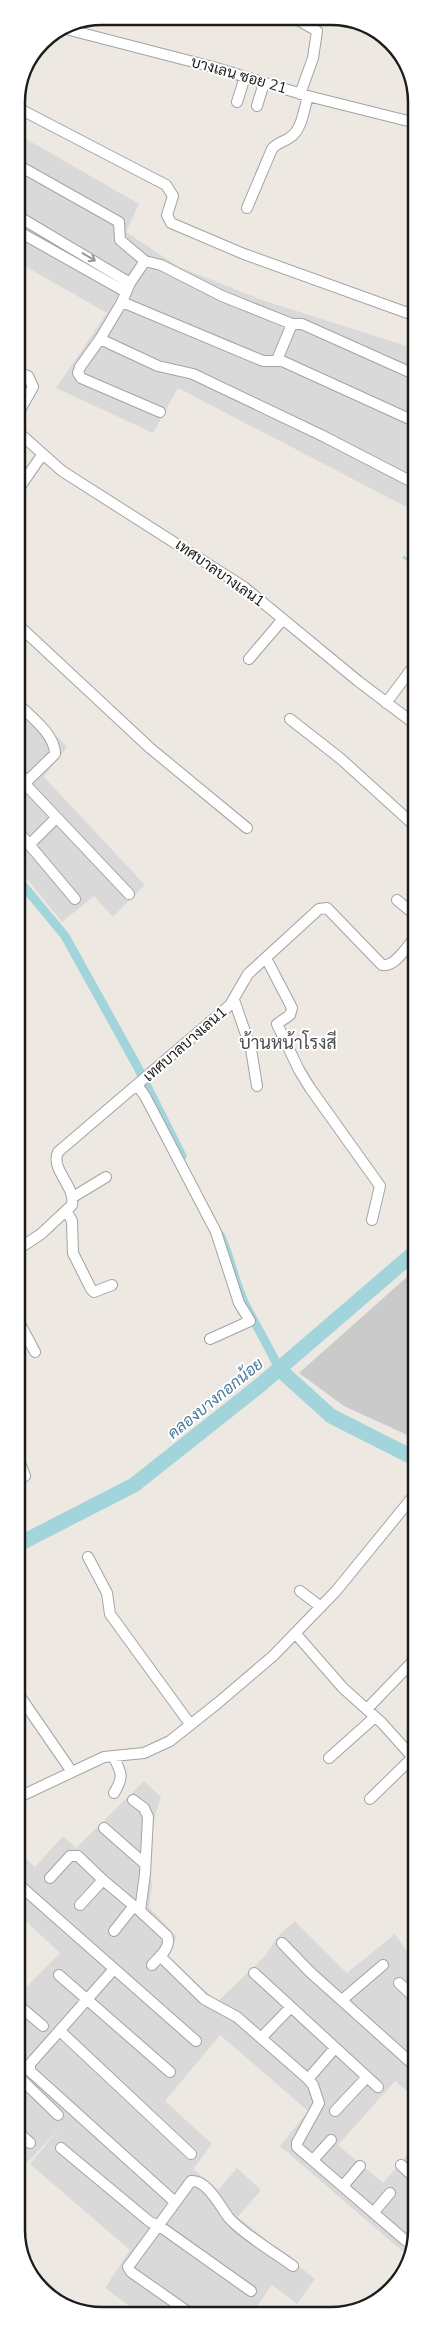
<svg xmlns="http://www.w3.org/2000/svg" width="433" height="2332" viewBox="0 0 433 2332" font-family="'Nunito Sans',Sarabun,sans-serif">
	<rect width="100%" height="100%" fill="#eee8e2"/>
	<!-- residential -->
	<path fill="#dad9d9" d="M16 133 139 204 126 232 179 267 262 300 416 349V512L178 388 153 433 56 388 107 313 16 261Z
		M17 694 67 747 44 777 145 885 113 917 94 896 62 922 17 867Z
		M144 1781 161 1797 155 1816 151 1841 149 1867 152 1885 149 1907 177 1937 167 1955 217 2002 264 1957 279 1935 295 1921 347 1973 395 1934 417 1966V2099L395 2081 338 2145 383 2183 417 2143V2236L408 2256 280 2146 308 2111 220 2035 165 2101 212 2144 193 2169 218 2190 237 2168 261 2190 238 2217 315 2279 297 2304 272 2285 251 2315 140 2314 105 2288 130 2250 30 2164 60 2128 24 2166 17 2160V1977L27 1986 60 1953 17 1913V1850L35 1867 63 1836 76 1848Z"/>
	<!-- religious -->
	<path fill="#cacaca" d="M416 1269V1439L344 1406 299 1373Z"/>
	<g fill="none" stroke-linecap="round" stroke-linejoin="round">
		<!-- stream -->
		<path stroke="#a2d5db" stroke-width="2.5" d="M404 557 416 567"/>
		<!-- canal -->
		<path stroke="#a2d5db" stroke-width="9" d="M17 878 65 936 136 1064 182 1156
			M220 1235C231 1257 234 1282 245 1304 256 1326 269 1347 279 1369"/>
		<!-- river -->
		<path stroke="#a2d5db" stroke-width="15" d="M279 1369 331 1416 408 1455 416 1458
			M17 1545 134 1485 259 1386 416 1251"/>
		<defs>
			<path id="minor" d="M298 20 317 31 313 58 300 94
				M62 28 213 67 308 96 416 123
				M237 102 245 77
				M257 106 264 83
				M16 107 166 185 173 196 167 215 171 223 244 254 416 316
				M16 164 119 222 120 240 145 261
				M247 208 272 149C277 142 285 142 292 136 302 128 304 109 308 96
				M16 215 130 283
				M16 230 126 292
				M122 302 263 361H282L416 422
				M100 339 158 366 193 374 323 436 416 484
				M277 360 292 324H302L416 375
				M16 371 28 376 33 387 16 417
				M160 412 81 378 78 373 80 367 100 339 122 302 130 283 145 261 161 265 222 296 292 324
				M17 431 62 471 244 587 358 681 416 725
				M17 491 42 455
				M17 624 150 748 247 828
				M249 659 283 619
				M17 703C30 716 55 734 55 754L17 791
				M386 703 416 663
				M290 719 341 759 416 827
				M17 771 27 782
				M25 784 129 894
				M17 830 75 899
				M30 844 56 818
				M397 900 416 916
				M266 958 292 1008 290 1015 277 1024 299 1070 310 1088 380 1186 372 1220
				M234 1000 251 1049 257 1086
				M137 1085 145 1096 216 1232 239 1303 250 1321 210 1339
				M73 1197 106 1177
				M67 1212 72 1221 73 1253 91 1289 94 1292 112 1285
				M17 1250 41 1234 72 1205C76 1186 50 1170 58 1152L230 1005 248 974 319 909 327 908 382 965C395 968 408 945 416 936
				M17 1318 35 1352
				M17 1455 25 1476 17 1482
				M88 1557 107 1593 110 1614 190 1724
				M300 1591 321 1607
				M295 1633 343 1688 382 1723 416 1761
				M17 1692 72 1772
				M367 1709 416 1658
				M113 1756C122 1773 124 1777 114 1793
				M329 1758 375 1717
				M17 1798 104 1757 144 1753 170 1741 219 1702 273 1656 336 1591 411 1499
				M370 1799 413 1757
				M133 1800 144 1808 148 1817 145 1874 140 1911 167 1936C172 1947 159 1957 152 1965
				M104 1828 145 1864
				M50 1878 70 1856H78L103 1880 140 1911
				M17 1883 196 2041
				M80 1905 103 1880
				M114 1931 133 1907
				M282 1943 310 1972 417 2068
				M160 1956 204 1999 237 2017 308 2079 313 2085 319 2103 297 2143V2147L405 2240 409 2242 417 2235
				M114 1969 30 2064V2071L175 2202
				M254 1973 378 2087
				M59 1975 170 2072
				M399 1983 417 2000
				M342 2000 383 1965
				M17 2004 43 2026
				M60 2031 191 2154
				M261 2038 290 2008
				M308 2079 335 2048
				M17 2085 23 2081 58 2115
				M335 2111 367 2077
				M17 2131 30 2143
				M61 2148 150 2222 158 2225 251 2291
				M313 2160 331 2140
				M401 2165 417 2180
				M343 2186 360 2166
				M374 2212 390 2193
				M191 2314 131 2272 128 2267 191 2181C207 2179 221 2208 229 2218 244 2235 274 2252 293 2266"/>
		</defs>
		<!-- minor casing -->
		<use href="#minor" stroke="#a3a3a3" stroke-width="12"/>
		<!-- minor -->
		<use href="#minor" stroke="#fff" stroke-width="10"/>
	</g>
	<!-- one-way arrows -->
	<defs><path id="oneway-shaft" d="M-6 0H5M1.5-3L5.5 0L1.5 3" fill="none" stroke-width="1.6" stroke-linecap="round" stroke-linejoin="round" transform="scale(1.25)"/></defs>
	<use stroke="#999" href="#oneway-shaft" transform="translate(89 257) rotate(31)"/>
	<g text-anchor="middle" stroke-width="4" stroke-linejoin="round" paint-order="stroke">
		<!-- street labels -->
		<g font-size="15" fill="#1c1c1c" stroke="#fff">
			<text transform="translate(239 75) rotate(16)" y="5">บางเลน ซอย 21</text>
			<text transform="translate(220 573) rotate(35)" y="5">เทศบาลบางเลน1</text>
			<text transform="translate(185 1044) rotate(-41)" y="5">เทศบาลบางเลน1</text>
		</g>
		<!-- water labels -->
		<g font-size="16" font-style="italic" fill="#44799b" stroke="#fff">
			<text transform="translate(215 1398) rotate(-39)" y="6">คลองบางกอกน้อย</text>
		</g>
		<!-- quarter labels -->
		<g font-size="18" fill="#4f4f4f" stroke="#fff">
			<text x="288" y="1049">บ้านหน้าโรงสี</text>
		</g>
	</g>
	<!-- crop -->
	<path d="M0 0H433V2332H0ZM102 25H331A77 77 0 0 1 408 102V2230A77 77 0 0 1 331 2307H102A77 77 0 0 1 25 2230V102A77 77 0 0 1 102 25Z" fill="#fff" fill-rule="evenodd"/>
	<path fill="none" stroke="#1c1c1c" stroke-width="2.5" d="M102 25H331A77 77 0 0 1 408 102V2230A77 77 0 0 1 331 2307H102A77 77 0 0 1 25 2230V102A77 77 0 0 1 102 25Z"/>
</svg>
